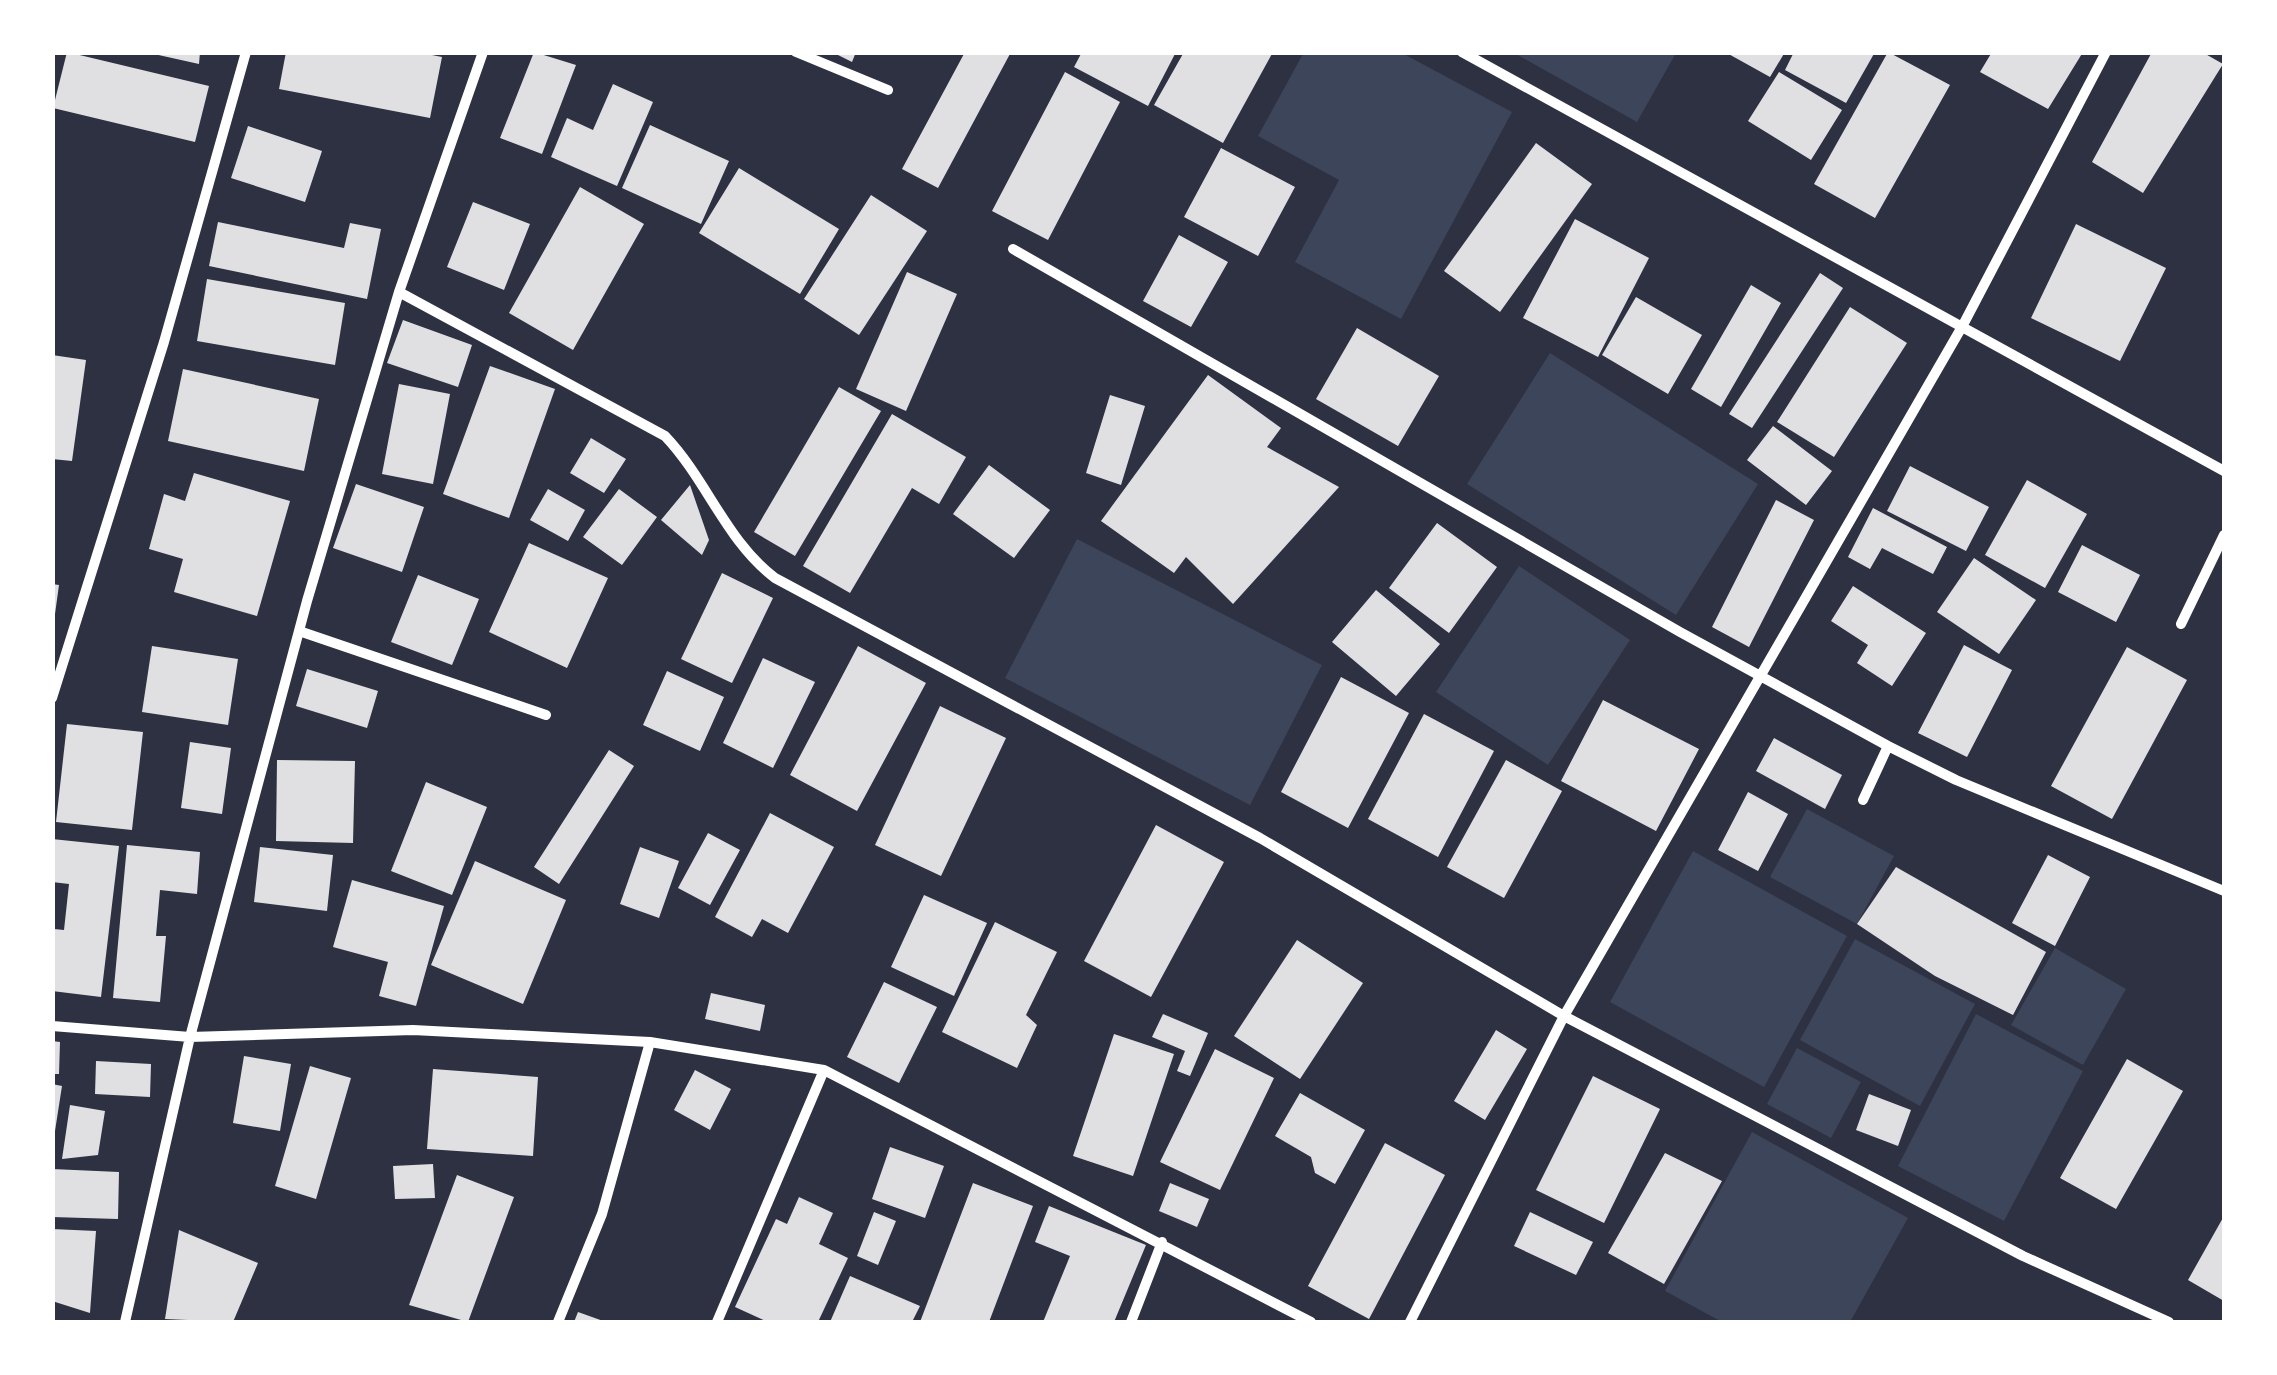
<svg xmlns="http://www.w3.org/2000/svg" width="2277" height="1375" viewBox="0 0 2277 1375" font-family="'Roboto Serif',serif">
	<rect width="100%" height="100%" fill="#2d3142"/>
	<!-- green -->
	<path fill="#3c4559" d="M1304 52 1402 53 1512 112 1401 319 1295 262 1339 180 1258 136Z
		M1514 53H1676L1637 122Z
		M1550 353 1758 484 1676 615 1467 484Z
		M1077 539 1322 665 1250 805 1005 678Z
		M1519 566 1630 640 1548 765 1436 692Z
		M1807 809 1894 856 1857 924 1770 877Z
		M1693 851 1847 936 1764 1087 1610 1002Z
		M1855 939 1975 1004 1920 1106 1800 1040Z
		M2055 948 2126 989 2083 1065 2011 1025Z
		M1976 1014 2083 1071 2004 1221 1898 1166Z
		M1797 1048 1861 1082 1831 1138 1767 1104Z
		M1752 1132 1908 1218 1850 1322H1722L1665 1291Z"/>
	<!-- building -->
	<path fill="#e0e0e3" d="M67 52 209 86 195 142 53 108Z
		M145 52H200L199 64Z
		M286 52H417L442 57 430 118 279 89Z
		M534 52 576 65 542 154 500 138Z
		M832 52H856L852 62Z
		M965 52H1011L938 188 902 169Z
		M1082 52H1176L1148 106 1074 67Z
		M1184 52H1273L1223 143 1154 105Z
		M1725 52H1785L1770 77Z
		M1794 52H1875L1846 103 1785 70Z
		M1888 52 1950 85 1875 218 1814 184Z
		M1992 52H2083L2048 109 1980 72Z
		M2152 52H2202L2223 64 2143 193 2092 162Z
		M1065 72 1120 102 1048 240 992 211Z
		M1779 72 1842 110 1811 160 1748 121Z
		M613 84 653 102 617 186 551 157 567 118 593 130Z
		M650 125 729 161 701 224 622 188Z
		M248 126 322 151 305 202 231 178Z
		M1536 143 1592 184 1500 312 1444 271Z
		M1221 148 1295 187 1258 256 1184 217Z
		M739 168 839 229 800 294 699 233Z
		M580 187 644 224 573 350 509 313Z
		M871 195 927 231 859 335 804 299Z
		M473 202 530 224 504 290 447 267Z
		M1575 219 1649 258 1598 357 1523 318Z
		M218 222 344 248 350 223 381 229 367 299 209 266Z
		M2076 224 2166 268 2120 361 2031 318Z
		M1179 235 1228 262 1191 327 1143 301Z
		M907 272 957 294 906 411 856 389Z
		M1820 273 1843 288 1752 428 1729 414Z
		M207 279 345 303 335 365 197 341Z
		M1751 285 1781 303 1721 407 1691 389Z
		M1636 297 1702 335 1668 394 1602 355Z
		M1850 307 1907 343 1834 457 1777 422Z
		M403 320 472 345 458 387 387 363Z
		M1357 328 1439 376 1398 446 1316 399Z
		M52 355 86 360 72 461 52 459Z
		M490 366 555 389 509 518 443 494Z
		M183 369 319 399 304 471 168 441Z
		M1208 375 1281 428 1267 447 1339 487 1233 604 1186 557 1174 573 1101 521Z
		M399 384 450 394 433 484 382 474Z
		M839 387 881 411 795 556 754 532Z
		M1110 395 1145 406 1121 485 1086 473Z
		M892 414 966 457 939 504 912 488 850 593 803 566Z
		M1773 426 1832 471 1806 505 1747 460Z
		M591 438 626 459 604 493 570 473Z
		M989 465 1050 510 1014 558 953 514Z
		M1910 466 1989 507 1966 551 1887 511Z
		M194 473 290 501 257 616 174 592 183 559 149 549 164 494 185 501Z
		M2027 480 2087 514 2045 588 1985 555Z
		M356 484 424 507 402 572 333 548Z
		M690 485 709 540 702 555 661 520Z
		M548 489 585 510 568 541 530 520Z
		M619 489 657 517 622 565 583 537Z
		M1776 500 1814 520 1749 647 1712 627Z
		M1873 508 1947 547 1933 574 1882 548 1870 569 1848 557Z
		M1437 523 1497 567 1449 633 1389 588Z
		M529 543 608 578 567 668 489 632Z
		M2082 545 2140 575 2116 622 2058 592Z
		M1974 558 2036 600 1999 654 1937 612Z
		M722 573 773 598 732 683 681 659Z
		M418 575 479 599 452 665 391 642Z
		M52 584 59 585 55 614H52Z
		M1853 586 1926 633 1892 686 1857 663 1868 645 1831 621Z
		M1376 590 1440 644 1396 696 1332 642Z
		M1964 645 2012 670 1967 757 1918 733Z
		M152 646 238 659 228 725 142 712Z
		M858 646 926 683 857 811 790 775Z
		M2127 647 2187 680 2112 819 2051 786Z
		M763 658 815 682 773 768 723 743Z
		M307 669 378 691 367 728 296 706Z
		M667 671 724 697 700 751 643 725Z
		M1341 677 1409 713 1348 828 1281 792Z
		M1603 700 1699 749 1656 831 1561 781Z
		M940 706 1006 738 941 876 875 845Z
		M1424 714 1494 751 1438 857 1368 819Z
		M67 724 143 732 132 830 56 822Z
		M1774 738 1842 775 1825 809 1756 771Z
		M190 742 231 748 222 814 181 808Z
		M609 750 634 766 559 884 534 867Z
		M277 760 355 761 353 843 276 841Z
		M1506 760 1562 791 1504 898 1447 867Z
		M426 782 487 807 452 895 391 871Z
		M1748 792 1788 814 1758 871 1718 850Z
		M770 813 834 847 788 933 762 919 752 937 715 917Z
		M1156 825 1224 862 1151 997 1084 961Z
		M708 833 740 850 710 905 678 888Z
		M52 839 119 846 101 997 52 991 54 929 64 930 69 884 52 882Z
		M127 845 200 852 197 894 160 890 156 936H166L160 1002 113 998Z
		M260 847 333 855 327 911 254 902Z
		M640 847 679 861 659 918 620 904Z
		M2048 855 2090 877 2055 946 2012 923Z
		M475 861 566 900 523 1004 431 965Z
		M1896 867 2046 952 2013 1015 1935 976 1857 924Z
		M352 880 444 906 416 1006 379 996 388 962 333 947Z
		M924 895 987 923 954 996 891 967Z
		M995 922 1057 952 1026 1015 1037 1025 1017 1068 942 1032Z
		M1297 940 1363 983 1300 1079 1234 1036Z
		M884 982 937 1007 899 1083 847 1057Z
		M711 993 765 1005 760 1031 705 1019Z
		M1163 1014 1208 1033 1190 1076 1177 1071 1185 1051 1152 1037Z
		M1496 1030 1527 1049 1485 1120 1454 1101Z
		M1114 1034 1174 1054 1133 1176 1073 1156Z
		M52 1041 60 1042 59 1074H52Z
		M1215 1049 1274 1078 1220 1190 1160 1162Z
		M244 1056 291 1064 280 1131 233 1123Z
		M2127 1059 2183 1091 2116 1209 2060 1178Z
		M96 1061 151 1064 150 1097 95 1094Z
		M310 1066 351 1078 316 1199 275 1186Z
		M433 1069 538 1077 533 1156 427 1149Z
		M695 1070 731 1089 710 1130 674 1110Z
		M1593 1076 1660 1109 1604 1223 1536 1190Z
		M52 1084 62 1086 55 1131H52Z
		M1300 1093 1365 1130 1335 1184 1315 1173 1311 1157 1275 1136Z
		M1869 1094 1911 1110 1898 1146 1856 1130Z
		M70 1105 105 1111 98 1155 62 1159Z
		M1385 1143 1445 1175 1369 1319 1308 1286Z
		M890 1147 944 1166 925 1218 872 1199Z
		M1665 1153 1722 1181 1664 1284 1608 1253Z
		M433 1164 435 1198 395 1199 393 1166Z
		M52 1169 119 1172 118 1219 52 1217Z
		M457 1175 514 1197 468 1322 409 1305Z
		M973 1183 1033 1206 989 1322H920Z
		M1170 1183 1209 1199 1197 1227 1159 1211Z
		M799 1197 833 1213 819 1244 848 1258 818 1322H768L735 1307 776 1219 787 1224Z
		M1049 1206 1146 1245 1114 1322H1043L1070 1256 1035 1242Z
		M874 1212 896 1221 878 1265 857 1256Z
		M1530 1212 1593 1242 1576 1275 1514 1246Z
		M2224 1216V1301L2188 1280Z
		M52 1229 96 1231 90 1313 52 1301Z
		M179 1230 258 1263 233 1322 165 1319Z
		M850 1276 920 1306 912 1322H830Z
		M578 1312 606 1322H574Z"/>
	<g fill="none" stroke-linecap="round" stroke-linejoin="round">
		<!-- minor -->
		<path stroke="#fff" stroke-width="10" d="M796 52 888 90
			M1462 52 2224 471
			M1013 249 1680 632 1888 746 1956 780 2224 891
			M399 292 665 436C707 480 726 541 775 578L1260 838 1564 1016 2023 1256 2169 1322
			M2181 624 2224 535
			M299 631 546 715
			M52 698 164 342 246 52
			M1863 800 1888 746
			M52 1026 190 1037 413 1030 650 1042 824 1070 1311 1322
			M125 1322 190 1037 307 601 399 292 483 52
			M558 1322 602 1214 650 1042
			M717 1322 824 1070
			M1131 1322 1162 1242
			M1410 1322 1564 1016 1963 325 2106 52"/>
	</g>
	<!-- border -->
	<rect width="2277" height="1375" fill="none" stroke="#ffffff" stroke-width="110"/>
</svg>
